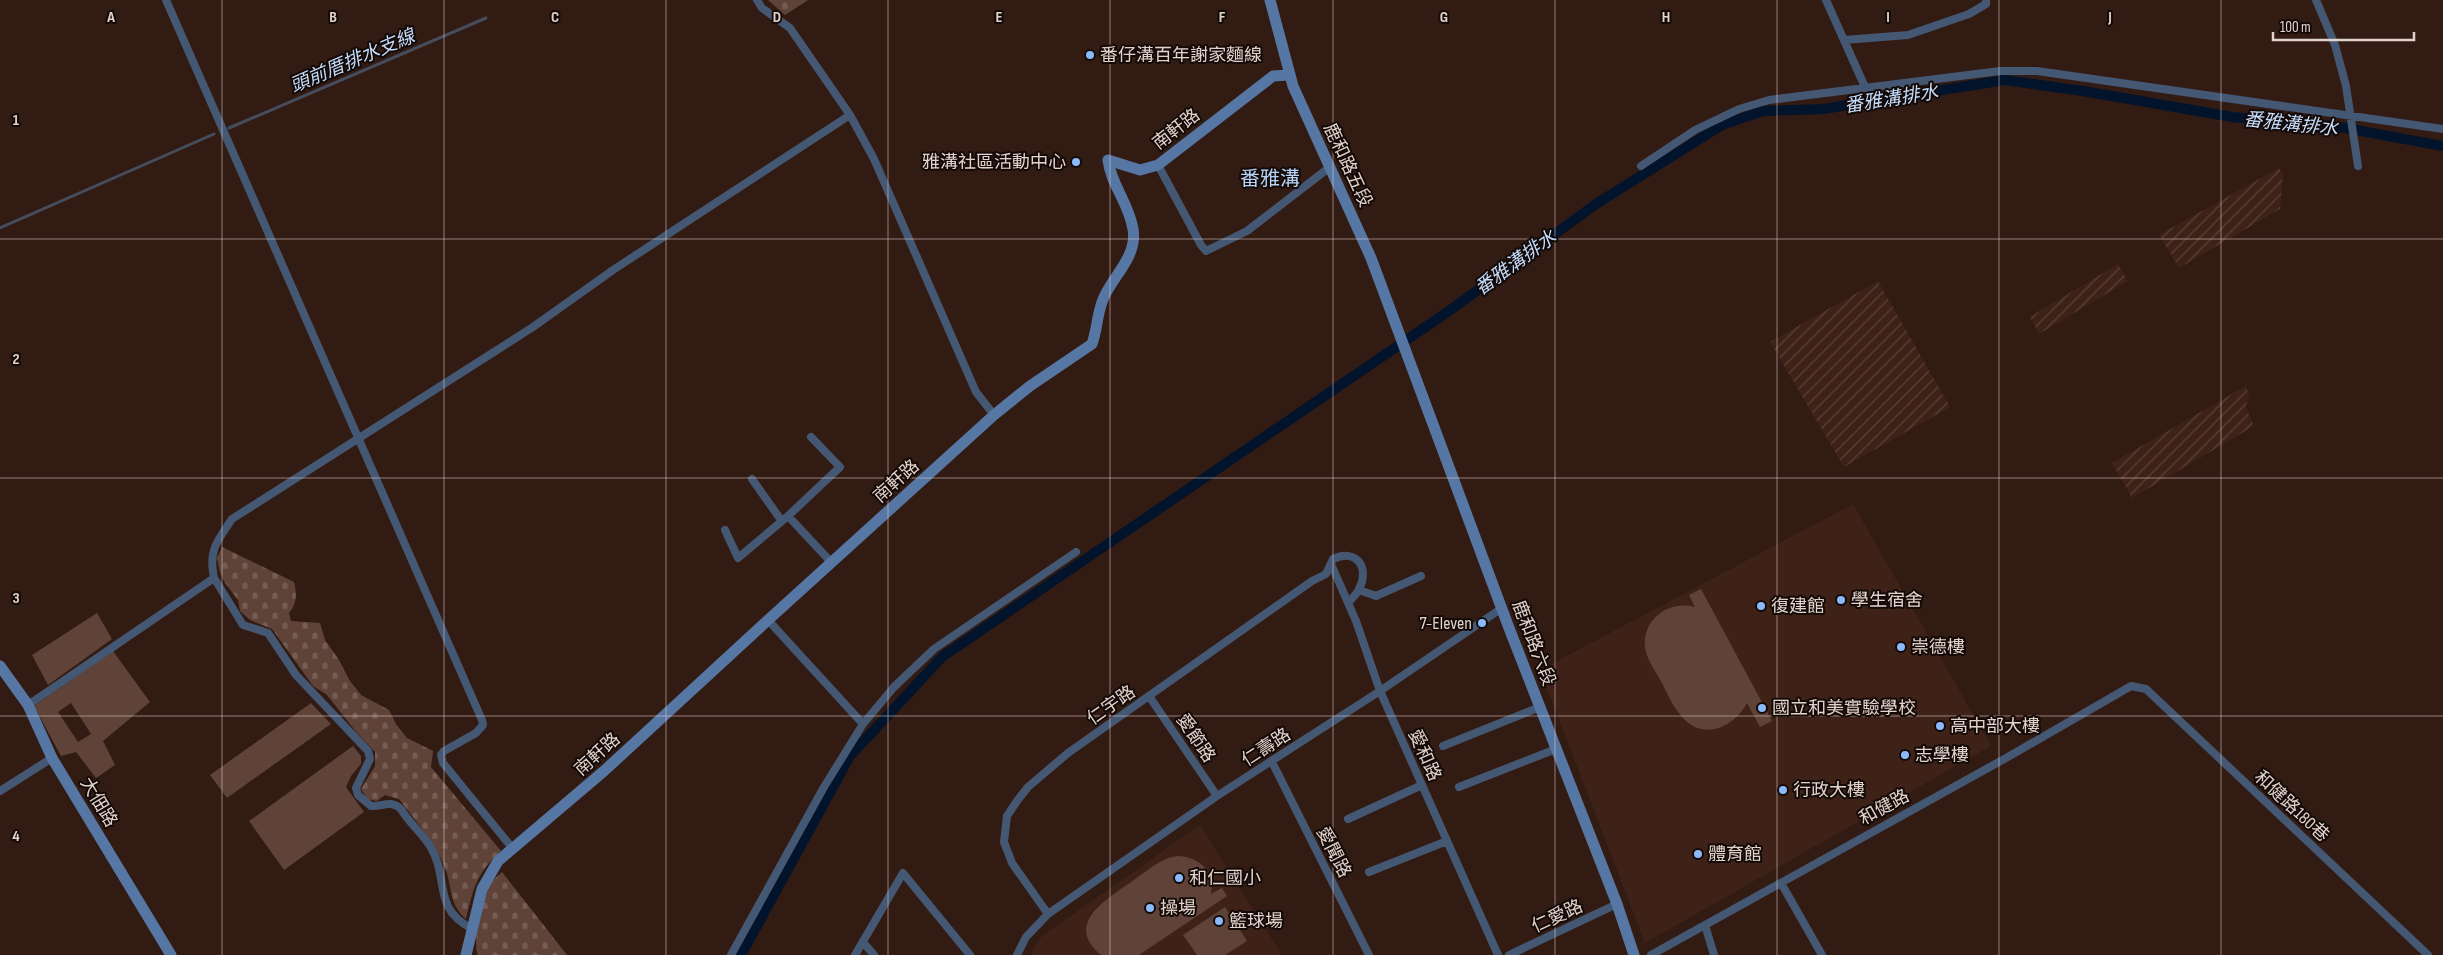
<svg xmlns="http://www.w3.org/2000/svg" width="2443" height="955" viewBox="0 0 2443 955" font-family="'Sofia Sans Condensed','Noto Sans TC',sans-serif">
	<defs>
		<pattern id="industrial-furrows" width="10" height="10" patternUnits="userSpaceOnUse" patternTransform="scale(1.25)"><rect width="10" height="10" fill="#3f2217"/><path d="M-1 1l2-2M0 10L10 0M9 11l2-2" fill="none" stroke="#5a4138"/></pattern>
		<pattern id="cemetery-stones" width="16" height="16" patternUnits="userSpaceOnUse" patternTransform="scale(1.25)"><rect width="16" height="16" fill="#5f4338"/><path d="M2 7V4a2 2 0 0 1 4 0v3zM10 15v-3a2 2 0 0 1 4 0v3z" fill="#765d54"/></pattern>
	</defs>
	<rect width="100%" height="100%" fill="#321b13"/>
	<!-- built -->
	<path fill="#3f2217" d="M1853 504 1991 746 1645 943 1540 670Z
		M1200 825 1282 955H1031L1039 939 1049 931Z"/>
	<!-- industrial -->
	<path fill="url(#industrial-furrows)" d="M2279 168 2283 175 2280 209 2179 268 2159 235Z
		M2118 264 2128 281 2039 334 2030 317Z
		M1878 281 1950 407 1844 467 1770 342Z
		M2246 386 2249 395 2246 407 2254 426 2132 498 2112 463Z"/>
	<!-- grass -->
	<path fill="#5f4338" fill-rule="evenodd" d="M1701 589 1772 721 1760 727 1747 703C1735 726 1705 741 1684 719 1674 709 1668 695 1662 683 1656 672 1647 660 1645 648 1642 619 1669 600 1695 607L1689 595Z
		M97 613 112 639 48 685 32 655Z
		M113 651 150 702 103 741 115 765 96 778 76 752 61 756 34 706ZM71 703 91 734 78 742 58 712Z
		M311 703 331 724 227 798 210 775Z
		M353 746 361 756V764L351 776 346 787 364 812 284 870 249 821Z
		M1178 856C1200 857 1215 872 1211 894L1222 888 1227 896 1139 955H1101C1063 924 1107 899 1131 882 1146 872 1160 858 1178 856Z
		M1225 907 1247 941 1225 955H1197L1183 935Z"/>
	<!-- cemetery -->
	<path fill="url(#cemetery-stones)" d="M768 0H808L785 15Z
		M222 547 294 582C297 595 297 603 289 613L291 621 320 623 325 640 339 660 350 681 361 695 389 710 396 724 407 738 433 751 431 767 501 851C477 872 473 889 466 919 447 903 453 883 443 863 433 840 414 819 399 799L385 795 377 801 367 799 361 789 375 766V752L357 733 327 695 313 686 272 629 250 620 240 611 238 600 225 583 220 572 217 558Z
		M502 872 567 955H478C472 945 482 897 488 886 492 881 497 876 502 872Z"/>
	<g fill="none" stroke-linecap="round" stroke-linejoin="round">
		<!-- stream -->
		<path stroke="#454c5c" stroke-width="3" d="M229 128 486 18
			M0 228 214 134"/>
		<!-- canal -->
		<path stroke="#02132c" stroke-width="10" d="M741 955 850 756 942 657 1449 311 1596 204 1722 125 1763 111 1823 109 2005 80 2089 92 2232 117 2334 126 2443 146"/>
		<!-- street -->
		<path stroke="#445874" stroke-width="8" d="M166 0 482 720 483 725 476 733 444 751 441 755 443 763 513 849
			M757 0 762 8 790 28 850 115 874 159 976 392 994 415
			M1826 0 1865 87
			M2316 0 2335 45 2346 86 2358 166
			M1844 40 1908 35 1969 14 1986 4V0
			M1158 165 1201 245 1206 251 1247 231 1330 167
			M1641 166 1695 130 1739 109 1769 100 2000 71H2037L2443 129
			M752 479 781 520
			M788 516 831 562
			M725 530 738 558 788 516 840 467 811 437
			M1331 564 1356 621 1380 691 1498 955
			M214 578 243 625 268 633 296 675 368 751 370 759 356 788 358 795 371 806C383 807 390 799 401 809 409 823 422 833 430 846 450 878 431 909 473 929
			M1359 590 1376 596 1421 576
			M768 620 863 724
			M1149 696 1217 796
			M28 705 214 578C208 551 217 541 232 519L533 327 613 270 850 115
			M1443 746 1540 707
			M1272 762 1369 955
			M1459 787 1556 749
			M0 791 52 758
			M1348 819 1422 785
			M1369 872 1447 841
			M1781 883 1822 955
			M1048 914 1012 863 1004 842 1007 816 1017 801 1028 787 1068 753 1312 581 1326 574 1333 559C1357 548 1370 568 1359 589 1357 594 1352 598 1349 602
			M1705 925 1714 955
			M863 942 874 955
			M731 955 824 787 863 724 894 687 934 649 1076 552
			M855 955 903 873 970 955
			M1017 955 1026 937 1048 914 1217 796 1380 691 1502 608
			M1509 955 1617 904
			M1651 955 2006 758 2131 686 2146 689 2428 955"/>
		<!-- secondary -->
		<path stroke="#5677a3" stroke-width="11" d="M1270 0 1293 86 1371 258 1509 628 1617 904 1634 955
			M0 666 28 705 52 758 171 955
			M466 955 482 889 498 861 604 771 768 620 994 415 1030 386 1092 344C1097 330 1097 316 1102 302 1110 278 1138 258 1133 229 1129 203 1111 185 1108 160L1140 170 1158 165 1273 76 1289 75"/>
	</g>
	<!-- grid -->
	<path fill="none" stroke="#e2d2cc" stroke-width="1" stroke-opacity="0.55" d="M222 0V955M444 0V955M666 0V955M888 0V955M1110 0V955M1333 0V955M1555 0V955M1777 0V955M1999 0V955M2221 0V955M0 239H2443M0 478H2443M0 716H2443"/>
	<!-- markers -->
	<g fill="#8abafc" stroke="#130906" stroke-width="2">
		<circle cx="1090" cy="55" r="5"/>
		<circle cx="1076" cy="162" r="5"/>
		<circle cx="1841" cy="600" r="5"/>
		<circle cx="1761" cy="606" r="5"/>
		<circle cx="1482" cy="623" r="5"/>
		<circle cx="1901" cy="647" r="5"/>
		<circle cx="1762" cy="708" r="5"/>
		<circle cx="1940" cy="726" r="5"/>
		<circle cx="1905" cy="755" r="5"/>
		<circle cx="1783" cy="790" r="5"/>
		<circle cx="1698" cy="854" r="5"/>
		<circle cx="1179" cy="878" r="5"/>
		<circle cx="1150" cy="908" r="5"/>
		<circle cx="1219" cy="921" r="5"/>
	</g>
	<g text-anchor="middle" stroke-width="4" stroke-linejoin="round" paint-order="stroke">
		<!-- poi labels -->
		<g font-size="18" fill="#e2d2cc" stroke="#130906" text-anchor="start">
			<text x="1100" y="61">番仔溝百年謝家麵線</text>
			<text x="1066" y="168" text-anchor="end">雅溝社區活動中心</text>
			<text x="1851" y="606">學生宿舍</text>
			<text x="1771" y="612">復建館</text>
			<text x="1472" y="629" text-anchor="end">7-Eleven</text>
			<text x="1911" y="653">崇德樓</text>
			<text x="1772" y="714">國立和美實驗學校</text>
			<text x="1950" y="732">高中部大樓</text>
			<text x="1915" y="761">志學樓</text>
			<text x="1793" y="796">行政大樓</text>
			<text x="1708" y="860">體育館</text>
			<text x="1189" y="884">和仁國小</text>
			<text x="1160" y="914">操場</text>
			<text x="1229" y="927">籃球場</text>
		</g>
		<!-- street labels -->
		<g font-size="18" fill="#e2d2cc" stroke="#130906">
			<text transform="translate(1176 129) rotate(-38)" y="6">南軒路</text>
			<text transform="translate(1348 165) rotate(65)" y="6">鹿和路五段</text>
			<text transform="translate(896 481) rotate(-42)" y="6">南軒路</text>
			<text transform="translate(1534 643) rotate(69)" y="6">鹿和路六段</text>
			<text transform="translate(1111 705) rotate(-35)" y="6">仁宇路</text>
			<text transform="translate(1196 738) rotate(56)" y="6">愛節路</text>
			<text transform="translate(1266 747) rotate(-33)" y="6">仁壽路</text>
			<text transform="translate(597 754) rotate(-42)" y="6">南軒路</text>
			<text transform="translate(1425 755) rotate(66)" y="6">愛和路</text>
			<text transform="translate(99 802) rotate(59)" y="6">大佃路</text>
			<text transform="translate(2292 806) rotate(43)" y="6">和健路180巷</text>
			<text transform="translate(1884 807) rotate(-29)" y="6">和健路</text>
			<text transform="translate(1334 852) rotate(63)" y="6">愛聞路</text>
			<text transform="translate(1557 916) rotate(-25)" y="6">仁愛路</text>
		</g>
		<!-- water labels -->
		<g font-size="19" font-style="italic" fill="#c4dcfc" stroke="#130906">
			<text transform="translate(352 60) rotate(-23)" y="7">頭前厝排水支線</text>
			<text transform="translate(1891 98) rotate(-9)" y="7">番雅溝排水</text>
			<text transform="translate(2291 123) rotate(6)" y="7">番雅溝排水</text>
			<text transform="translate(1515 262) rotate(-36)" y="7">番雅溝排水</text>
		</g>
		<!-- quarter labels -->
		<g font-size="20" fill="#b7d2f7" stroke="#130906">
			<text x="1270" y="185">番雅溝</text>
		</g>
	</g>
	<g font-size="16" text-anchor="middle" font-weight="bold" fill="#e2d2cc" stroke="#130906" stroke-width="4" stroke-linejoin="round" paint-order="stroke">
		<text x="111" y="22">A</text>
		<text x="333" y="22">B</text>
		<text x="555" y="22">C</text>
		<text x="777" y="22">D</text>
		<text x="999" y="22">E</text>
		<text x="1222" y="22">F</text>
		<text x="1444" y="22">G</text>
		<text x="1666" y="22">H</text>
		<text x="1888" y="22">I</text>
		<text x="2110" y="22">J</text>
		<text x="16" y="125">1</text>
		<text x="16" y="364">2</text>
		<text x="16" y="603">3</text>
		<text x="16" y="841">4</text>
	</g>
	<!-- scale -->
	<path d="M2273 32v8h141v-8" fill="none" stroke="#e2d2cc" stroke-width="2.5"/>
	<text x="2280" y="32" font-size="15" fill="#e2d2cc" stroke="#130906" stroke-width="4" paint-order="stroke">100 m</text>
</svg>
